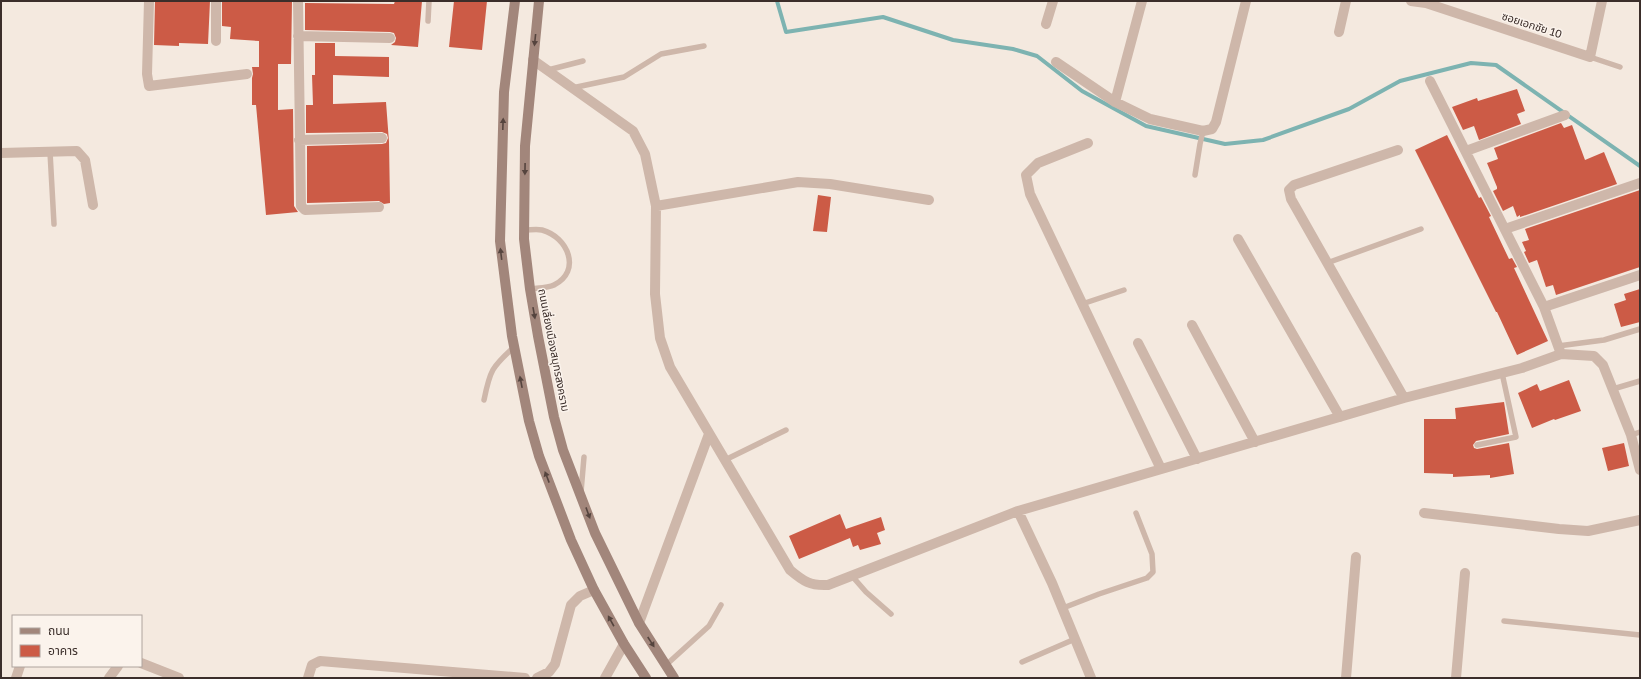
<svg xmlns="http://www.w3.org/2000/svg" width="1641" height="679" viewBox="0 0 1641 679" font-family="'Golos Text','Noto Sans Thai',sans-serif">
	<rect width="100%" height="100%" fill="#f4e9df"/>
	<g fill="none" stroke-linecap="round" stroke-linejoin="round">
		<!-- stream -->
		<path stroke="#7db3b1" stroke-width="4" d="M777 1 786 32 883 17 953 40 1013 49 1037 56 1082 91 1146 126 1225 144 1263 140 1349 109 1400 81 1471 63 1496 65 1640 166"/>
	</g>
	<!-- building -->
	<path fill="#cc5b46" d="M155 1H210L208 44 179 43V46L154 45Z
		M222 1H292L291 64H278V110L293 109 294 206 298 212 266 215 256 105H252V78L253 74 252 67H259V41L230 39 231 27 222 26Z
		M395 1H422L418 47 391 45 395 42 396 38 394 33 390 32 305 30V3L394 4Z
		M454 1H487L482 50 449 47Z
		M315 43H335V56L389 57V77L333 75V104L386 102 389 142 390 203 384 204 379 201 307 203V146L382 144 386 143 388 138 387 134 382 132 306 133V105H313L312 75H315Z
		M1517 89 1525 111 1517 114 1521 124 1479 140 1474 126 1463 130 1452 107 1477 98 1478 101Z
		M1561 123 1564 128 1572 125 1585 160 1604 152 1617 184 1520 217V215L1517 217 1513 206 1503 211 1493 191 1497 189V187L1487 163 1498 159 1494 148Z
		M1447 135 1479 198 1481 197 1491 216 1489 217 1509 259 1512 258 1517 267 1514 268 1548 341 1517 355 1497 312H1496L1415 150Z
		M1640 190V267L1556 295 1553 285 1546 287 1537 260 1529 263 1524 252 1526 251 1522 242 1529 240 1525 229Z
		M818 195 831 197 827 232 813 231Z
		M1640 289V322L1621 327 1614 304 1626 300 1624 294Z
		M1569 380 1581 411 1555 420 1554 419 1532 428 1518 393 1537 384 1540 391Z
		M1504 402 1509 434 1476 441 1473 445 1474 448 1477 449 1509 443 1514 474 1490 478V475L1453 477V474L1424 473V419H1456L1455 408Z
		M1624 443 1629 466 1608 471 1602 448Z
		M840 514 846 529 881 517 885 530 877 533 881 544 860 550 858 545 853 547 850 538 799 559 789 536Z"/>
	<g fill="none" stroke-linecap="round" stroke-linejoin="round">
		<!-- service -->
		<path stroke="#ceb7aa" stroke-width="5.5" d="M428 21 429 1
			M1590 57 1620 67
			M548 70 583 61
			M572 88 624 77 661 54 704 46
			M50 152 54 224
			M1195 175 1200 144 1203 131
			M524 230C530 230 537 229 542 230 568 237 582 271 554 285 548 288 537 288 530 289
			M1327 263 1421 229
			M1082 304 1124 290
			M1558 346 1604 340 1640 329
			M1613 389 1640 381
			M484 400C490 370 492 367 514 347
			M1631 435 1640 432
			M1477 445 1516 437 1502 373
			M725 460 786 430
			M581 492 584 457
			M852 576 866 592 891 614
			M1063 608 1099 594 1147 578 1153 572 1152 554 1136 513
			M1504 621 1640 635
			M1022 662 1075 639
			M666 665 709 626 721 605"/>
		<!-- minor -->
		<path stroke="#ceb7aa" stroke-width="10" d="M149 1 147 74 149 86 247 74
			M298 1 301 206 305 210 379 207
			M1411 1 1426 3 1590 57 1602 1
			M1046 24 1053 1
			M1339 32 1346 1
			M298 36 390 38
			M216 41V1
			M533 60 633 131 645 154 656 206 655 294 660 338 670 367 790 570C803 581 810 586 828 585L1018 511 1404 398 1522 368 1561 354 1594 356 1603 365 1631 435 1640 470
			M1056 62 1115 102 1150 119 1203 131 1212 129 1216 122 1246 1
			M1430 81 1544 307 1561 354
			M1115 102 1142 1
			M299 140 382 138
			M1088 143 1038 163 1026 175 1030 194 1161 469
			M1398 150 1294 185 1289 190 1291 199 1404 398
			M1466 151 1565 115
			M1 153 77 151 85 160 93 205
			M656 206 798 182 830 184 929 200
			M1505 229 1640 183
			M1238 239 1340 417
			M1544 307 1640 275
			M1192 325 1255 442
			M1138 343 1197 459
			M1018 511 1052 583 1091 678
			M1424 513 1559 529 1588 531 1640 520
			M639 623 709 434
			M141 663 179 678
			M16 678 20 666
			M109 678 118 666
			M308 678 312 665 320 661 525 678
			M537 678 549 672 555 664 571 605 580 596 594 590
			M605 678 624 644
			M1346 678 1356 557
			M1456 678 1465 573"/>
		<!-- secondary -->
		<path stroke="#a2867b" stroke-width="10" d="M515 1 504 92 500 241 512 336 529 421 539 456 571 540 594 590 624 644 646 678
			M539 1 525 146 524 239 530 289 538 336 554 417 563 450 595 533 639 623 674 678"/>
	</g>
	<!-- one-way arrows -->
	<defs><path id="oneway-solid" d="M-6-.8H1V-3.2L6.5 0L1 3.2V.8H-6Z"/></defs>
	<g fill="#55443e">
		<use href="#oneway-solid" transform="translate(535 40) rotate(96)"/>
		<use href="#oneway-solid" transform="translate(503 124) rotate(-88)"/>
		<use href="#oneway-solid" transform="translate(525 169) rotate(91)"/>
		<use href="#oneway-solid" transform="translate(501 254) rotate(-97)"/>
		<use href="#oneway-solid" transform="translate(534 313) rotate(80)"/>
		<use href="#oneway-solid" transform="translate(521 382) rotate(-101)"/>
		<use href="#oneway-solid" transform="translate(547 477) rotate(-111)"/>
		<use href="#oneway-solid" transform="translate(588 513) rotate(70)"/>
		<use href="#oneway-solid" transform="translate(611 621) rotate(-119)"/>
		<use href="#oneway-solid" transform="translate(651 642) rotate(57)"/>
	</g>
	<g text-anchor="middle" stroke-width="3" stroke-linejoin="round" paint-order="stroke">
		<!-- street labels -->
		<g font-size="11" fill="#3b2e2a" stroke="#fbf3ec">
			<text transform="translate(1532 25) rotate(18)" y="4">ซอยเอกชัย 10</text>
			<text transform="translate(554 350) rotate(79)" y="4">ถนนเลี่ยงเมืองสมุทรสงคราม</text>
		</g>
	</g>
	<!-- border -->
	<rect width="1641" height="679" fill="none" stroke="#3b2e2a" stroke-width="4"/>
	<!-- legend -->
	<rect x="12" y="615" width="130" height="52" fill="#fbf3ec" stroke="#aea49e"/>
	<rect x="20" y="628" width="20" height="6" fill="#a2867b" stroke="#aea49e"/>
	<text x="48" y="635" font-size="12" fill="#3b2e2a">ถนน</text>
	<rect x="20" y="645" width="20" height="12" fill="#cc5b46" stroke="#aea49e"/>
	<text x="48" y="655" font-size="12" fill="#3b2e2a">อาคาร</text>
</svg>
